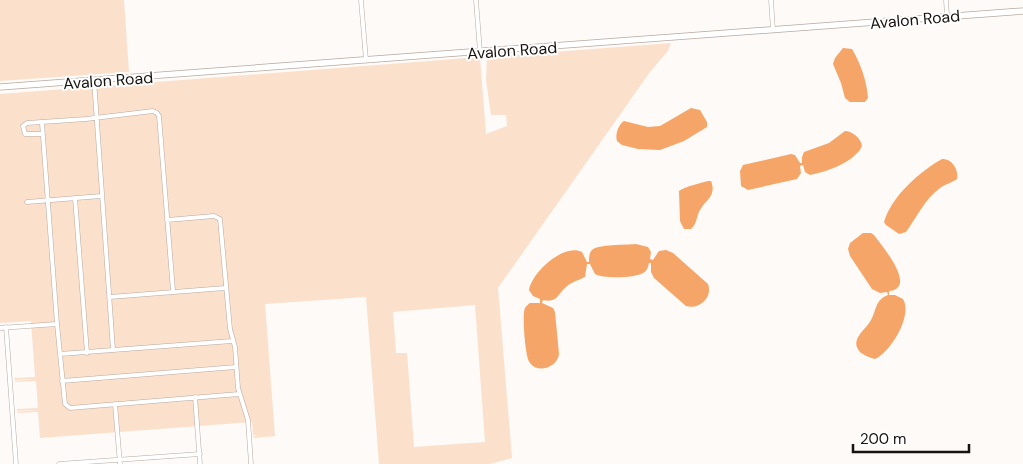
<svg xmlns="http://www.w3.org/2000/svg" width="1023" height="464" viewBox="0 0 1023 464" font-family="'DM Sans',sans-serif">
	<rect width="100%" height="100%" fill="#fdfaf8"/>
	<!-- green -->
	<path fill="#fbe0cc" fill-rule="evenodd" d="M0 0H124L129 72 0 81Z
		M671 43 668 51 650 72 498 288 512 458 490 464H379L366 297 265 304 275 436 254 438 253 436 258 435H253L252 422 40 438 38 412 17 413V412L38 410 17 411V409L38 408 36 381 15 382V381L35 379 15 380 14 378 35 377 31 321 0 323V94L480 57 486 134 507 126 506 115H491L486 80 487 57ZM475 305 485 442 414 447 407 353H396L393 312Z"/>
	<!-- water -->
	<path fill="#f5a567" d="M843 48 852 49C861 64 867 82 868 98L865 102H850L845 98 841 83 833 64 835 58Z
		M691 108 700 110 707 122V127L684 141 660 150 638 149 622 145 617 141C615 135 618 125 624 121L648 127 660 126Z
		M845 131C852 131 861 138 862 146 855 162 826 172 810 175L805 172 803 165 800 166 801 173 797 179 748 190 741 186 740 171 743 165 791 154 795 155 800 163H802V157L804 152 829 143Z
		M942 159C952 158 959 170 957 179 952 183 945 184 940 188 924 200 917 217 906 232L899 234 886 225 884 222C892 196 919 172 942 159Z
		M708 181H711C713 186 713 189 712 193 710 199 705 202 702 207 696 214 698 223 691 229H684L680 221 679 191C684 187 701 183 708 181Z
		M863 233H871L874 235C882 246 918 288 889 291V295H895L903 299C913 315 891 352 875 359 870 358 866 356 861 353 848 340 865 331 871 320 877 309 875 300 888 295L887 292 880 293 872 289 850 256 848 249 850 243Z
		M636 244 648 247 651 252 650 259 653 260 659 251 666 250 673 253 708 284C713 298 699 310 686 306L654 278 651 272V263H649C648 267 647 271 643 273 635 278 603 279 595 274L590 264H587L585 277C579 280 571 282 566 287 557 295 557 303 543 300L542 303 553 308 555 312 559 354C558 367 538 374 530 363 525 357 523 321 524 313 524 308 526 306 530 303H540V299L533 296 529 290C532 272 564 243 582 252L587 262H589C589 258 589 253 592 250 598 244 626 245 636 244Z"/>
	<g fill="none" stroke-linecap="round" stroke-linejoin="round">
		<defs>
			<path id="minor" d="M361 0 366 60
				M476 0 480 52
				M771 0 773 30
				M946 0 947 16
				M94 80 113 350
				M42 123 57 324 65 404 70 408 239 394
				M42 134H25L23 126 27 123 86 119 153 111 157 113 159 116 173 291
				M75 198 87 353
				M27 202 101 196
				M167 220 214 216 220 219 230 329 235 347 238 388 248 420 251 464
				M110 297 225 288
				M6 327 16 464
				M0 328 57 324
				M60 354 232 341
				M62 381 236 367
				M195 397 200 464
				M115 404 120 464
				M59 464 200 454"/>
			<path id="secondary" d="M0 87 1023 11"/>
		</defs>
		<!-- minor casing -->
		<use href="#minor" stroke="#b7a9a0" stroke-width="5"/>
		<!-- secondary casing -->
		<use href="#secondary" stroke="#b7a9a0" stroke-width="7"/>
		<!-- minor -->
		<use href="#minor" stroke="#fff" stroke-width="4"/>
		<!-- secondary -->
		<use href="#secondary" stroke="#fff" stroke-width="5.5"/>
	</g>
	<g text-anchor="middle" stroke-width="4" stroke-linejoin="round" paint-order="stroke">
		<!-- street labels -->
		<g font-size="16" fill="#18130f" stroke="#fff">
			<text transform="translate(915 19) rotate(-5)" y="6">Avalon Road</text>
			<text transform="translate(512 50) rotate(-4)" y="6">Avalon Road</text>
			<text transform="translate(108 80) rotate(-4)" y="6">Avalon Road</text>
		</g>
	</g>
	<!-- scale -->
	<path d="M853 444v8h116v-8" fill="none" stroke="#18130f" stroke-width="2.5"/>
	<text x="860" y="444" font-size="15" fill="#18130f" stroke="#ffffff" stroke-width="4" paint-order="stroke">200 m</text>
</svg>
